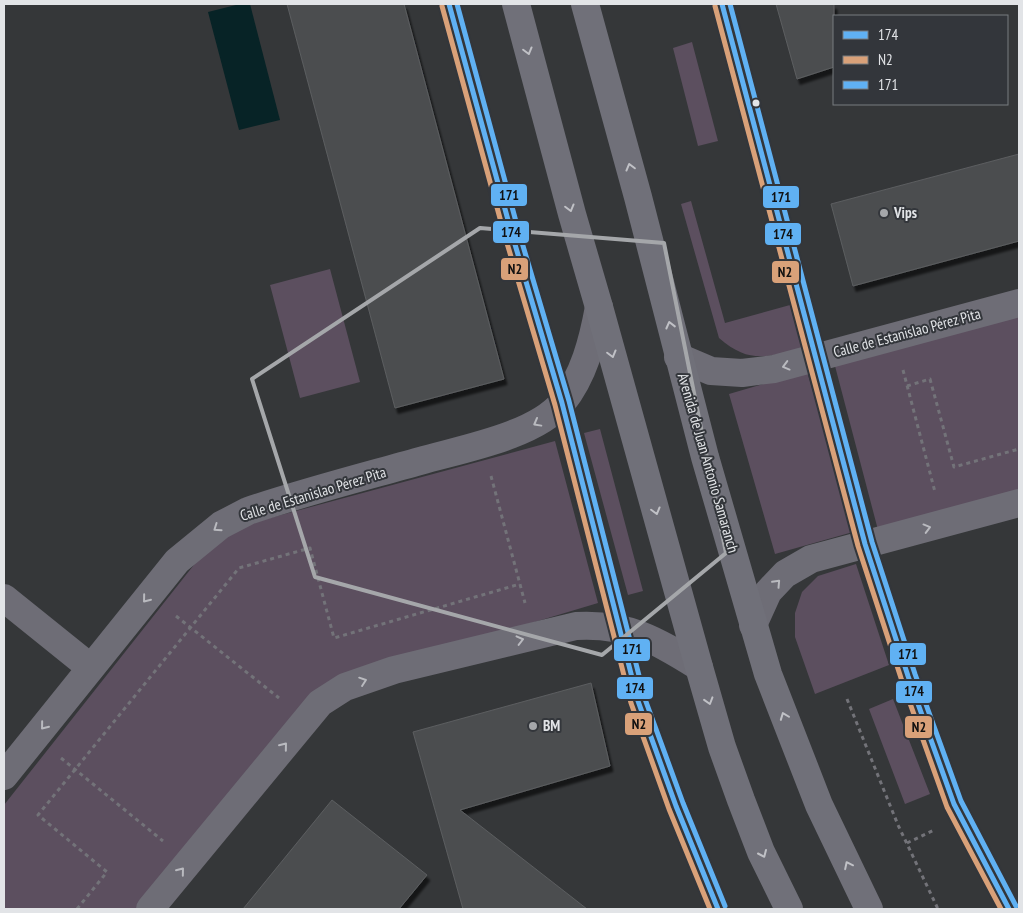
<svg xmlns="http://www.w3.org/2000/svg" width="1023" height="913" viewBox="0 0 1023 913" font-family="'PT Sans Narrow',sans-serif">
	<defs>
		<filter id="shadow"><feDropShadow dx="3" dy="5.5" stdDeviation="1" flood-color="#0009"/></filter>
	</defs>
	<rect width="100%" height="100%" fill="#353739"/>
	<!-- green -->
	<path fill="#5c4f5f" d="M692 42 718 141 698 146 673 48Z
		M691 201 725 323 790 305 802 349C766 357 749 364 719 338L681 204Z
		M330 269 360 382 300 398 270 285Z
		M1019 314V492L878 530 835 366Z
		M807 371 853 532 775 554 729 394Z
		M600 429 643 591 628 595 584 433Z
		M555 441 598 603 324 685 138 909H4V805L197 561 233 528Z
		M856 564 889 665 815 694 795 637V613L802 592 818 576Z
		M893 699 930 794 905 804 869 709Z"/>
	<!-- water -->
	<path fill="#072326" d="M240 4H250L280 120 239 130 208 12Z"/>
	<!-- building -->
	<path fill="#4c4e50" stroke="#5c5e60" filter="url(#shadow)" d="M287 4H404L504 379 395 408Z
		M776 4H834V67L797 79Z
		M1019 154V241L853 286 831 204Z
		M591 683 610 766 460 810 587 909H463L413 732Z
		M332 800 427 875 399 909H243Z"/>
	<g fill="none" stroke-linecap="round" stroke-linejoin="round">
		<!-- path -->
		<path stroke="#737379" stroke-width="3" stroke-dasharray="4 4" stroke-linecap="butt" d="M903 370 935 492
			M907 386 930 379 954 467 1019 449
			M491 476 525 603
			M176 616 279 698
			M847 699 898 825 938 909
			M61 758 163 841
			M907 843 934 830
			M77 909 107 872 38 815 239 568 310 548 334 638 520 584"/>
		<!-- lane -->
		<path stroke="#6e6d76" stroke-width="21" d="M449 4 511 231 562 403 638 701C662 772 688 841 718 909
			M722 4 865 544 908 676 954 804 1009 909"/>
		<!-- street -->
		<path stroke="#6e6d76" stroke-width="28" d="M678 357 711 371 742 373 774 369 1019 303
			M4 598 91 668
			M753 625 768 592 785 574 811 559 1019 503
			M4 776 177 561 221 525 248 511C304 492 363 477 420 461 461 449 535 436 562 403 584 376 593 340 599 307
			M150 909 320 703 345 687 394 670 576 626C628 623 656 640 699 667"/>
		<!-- secondary -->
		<path stroke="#707079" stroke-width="28" d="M516 4 572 214 599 307 699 667 722 747 741 800 761 852 789 909
			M585 4 638 197 705 457 768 674 819 805 869 909"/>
		<defs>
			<path id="bus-1" d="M449 4 511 231 562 403 638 701 676 806 718 909
				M722 4 865 544 908 676 954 804 1009 909"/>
			<path id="bus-2" d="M442 6 504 233 555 405 631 703 669 809 710 909
				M715 6 858 546 901 678 947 807 1001 909"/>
			<path id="bus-3" d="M457 4 518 229 569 401 645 699 683 803 725 906
				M730 4 872 542 915 674 961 801 1016 906"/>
		</defs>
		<!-- bus-1 casing -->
		<use href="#bus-1" stroke="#33363b" stroke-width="9"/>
		<!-- bus-2 casing -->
		<use href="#bus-2" stroke="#33363b" stroke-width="9"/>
		<!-- bus-3 casing -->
		<use href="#bus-3" stroke="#33363b" stroke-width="9"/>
		<!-- bus-1 -->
		<use href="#bus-1" stroke="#60b1f3" stroke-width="5"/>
		<!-- bus-2 -->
		<use href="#bus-2" stroke="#d9a179" stroke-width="5"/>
		<!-- bus-3 -->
		<use href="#bus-3" stroke="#60b1f3" stroke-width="5"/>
	</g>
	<!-- one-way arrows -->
	<defs><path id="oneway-chevron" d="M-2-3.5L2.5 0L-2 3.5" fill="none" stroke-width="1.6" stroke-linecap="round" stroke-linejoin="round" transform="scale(1.25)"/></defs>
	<g stroke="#c0c1c6">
		<use href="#oneway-chevron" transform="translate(528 51) rotate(75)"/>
		<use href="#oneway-chevron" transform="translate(630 167) rotate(-105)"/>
		<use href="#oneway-chevron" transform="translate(570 208) rotate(75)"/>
		<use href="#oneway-chevron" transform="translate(670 325) rotate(-104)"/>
		<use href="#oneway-chevron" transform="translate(612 354) rotate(75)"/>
		<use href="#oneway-chevron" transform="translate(656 511) rotate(75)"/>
		<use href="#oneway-chevron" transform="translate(709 701) rotate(73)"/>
		<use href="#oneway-chevron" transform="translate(784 716) rotate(-111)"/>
		<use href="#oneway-chevron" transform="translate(763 854) rotate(66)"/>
		<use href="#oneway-chevron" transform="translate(848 865) rotate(-116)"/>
	</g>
	<g stroke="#b9babf">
		<use href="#oneway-chevron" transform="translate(786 366) rotate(165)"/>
		<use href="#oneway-chevron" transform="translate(537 423) rotate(151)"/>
		<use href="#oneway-chevron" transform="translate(217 528) rotate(145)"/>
		<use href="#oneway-chevron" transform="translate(927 528) rotate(-15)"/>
		<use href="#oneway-chevron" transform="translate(777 583) rotate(-47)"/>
		<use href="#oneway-chevron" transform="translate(146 599) rotate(129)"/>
		<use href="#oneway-chevron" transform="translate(520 640) rotate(-14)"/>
		<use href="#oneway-chevron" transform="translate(363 681) rotate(-19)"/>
		<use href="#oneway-chevron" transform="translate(44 726) rotate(129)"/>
		<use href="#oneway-chevron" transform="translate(284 746) rotate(-51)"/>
		<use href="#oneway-chevron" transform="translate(181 871) rotate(-51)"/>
	</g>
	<!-- marked area -->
	<path fill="none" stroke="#a5a7aa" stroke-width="4" stroke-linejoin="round" d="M480 228 664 243 726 553 602 655 315 577 252 379Z"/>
	<!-- markers -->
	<circle fill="#e2e4e7" stroke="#33363b" stroke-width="2" cx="756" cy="103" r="4.5"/>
	<g fill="#a5a7aa" stroke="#33363b" stroke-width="2">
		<circle cx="884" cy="213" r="5"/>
		<circle cx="533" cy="726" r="5"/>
	</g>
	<g text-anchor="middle" stroke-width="4" stroke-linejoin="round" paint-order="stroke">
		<!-- poi labels -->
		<g font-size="15" font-weight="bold" fill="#e2e4e7" stroke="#33363b" text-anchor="start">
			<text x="894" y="218">Vips</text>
			<text x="543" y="731">BM</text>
		</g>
		<!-- street labels -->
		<g font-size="15" fill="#e2e4e7" stroke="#33363b">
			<text transform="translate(907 333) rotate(-15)" y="5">Calle de Estanislao Pérez Pita</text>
			<text transform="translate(708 463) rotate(74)" y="5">Avenida de Juan Antonio Samaranch</text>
			<text transform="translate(313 494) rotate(-17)" y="5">Calle de Estanislao Pérez Pita</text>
		</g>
	</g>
	<g stroke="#33363b" stroke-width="2">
		<rect x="490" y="183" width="38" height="24" rx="5" fill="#60b1f3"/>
		<rect x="762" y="185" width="38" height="24" rx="5" fill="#60b1f3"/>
		<rect x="492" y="220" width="38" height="24" rx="5" fill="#60b1f3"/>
		<rect x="764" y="222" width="38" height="24" rx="5" fill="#60b1f3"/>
		<rect x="500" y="257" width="29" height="24" rx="5" fill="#d9a179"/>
		<rect x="771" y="260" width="29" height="24" rx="5" fill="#d9a179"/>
		<rect x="613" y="638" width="38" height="24" rx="5" fill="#60b1f3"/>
		<rect x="889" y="642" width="38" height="24" rx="5" fill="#60b1f3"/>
		<rect x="616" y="676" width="38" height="24" rx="5" fill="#60b1f3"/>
		<rect x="895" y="680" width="38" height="24" rx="5" fill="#60b1f3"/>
		<rect x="624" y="712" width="29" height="24" rx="5" fill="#d9a179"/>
		<rect x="904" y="715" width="29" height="24" rx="5" fill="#d9a179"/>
	</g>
	<g font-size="14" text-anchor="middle" font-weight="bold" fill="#111">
		<text x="509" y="200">171</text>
		<text x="781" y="202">171</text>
		<text x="511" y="237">174</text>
		<text x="783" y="239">174</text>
		<text x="515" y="274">N2</text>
		<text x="785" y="277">N2</text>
		<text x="632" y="654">171</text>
		<text x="908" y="659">171</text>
		<text x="635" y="693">174</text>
		<text x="914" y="696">174</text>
		<text x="639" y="729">N2</text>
		<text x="919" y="732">N2</text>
	</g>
	<!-- border -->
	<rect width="1023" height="913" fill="none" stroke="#e2e4e7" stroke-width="10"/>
	<!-- legend -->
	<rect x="833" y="15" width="175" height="90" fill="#33363b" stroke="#797c80"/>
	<rect x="843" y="31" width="25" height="8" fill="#60b1f3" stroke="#797c80"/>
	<text x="878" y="40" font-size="15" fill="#e2e4e7">174</text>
	<rect x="843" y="56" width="25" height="8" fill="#d9a179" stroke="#797c80"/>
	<text x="878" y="65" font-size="15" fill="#e2e4e7">N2</text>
	<rect x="843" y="81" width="25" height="8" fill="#60b1f3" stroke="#797c80"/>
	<text x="878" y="90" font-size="15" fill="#e2e4e7">171</text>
</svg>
